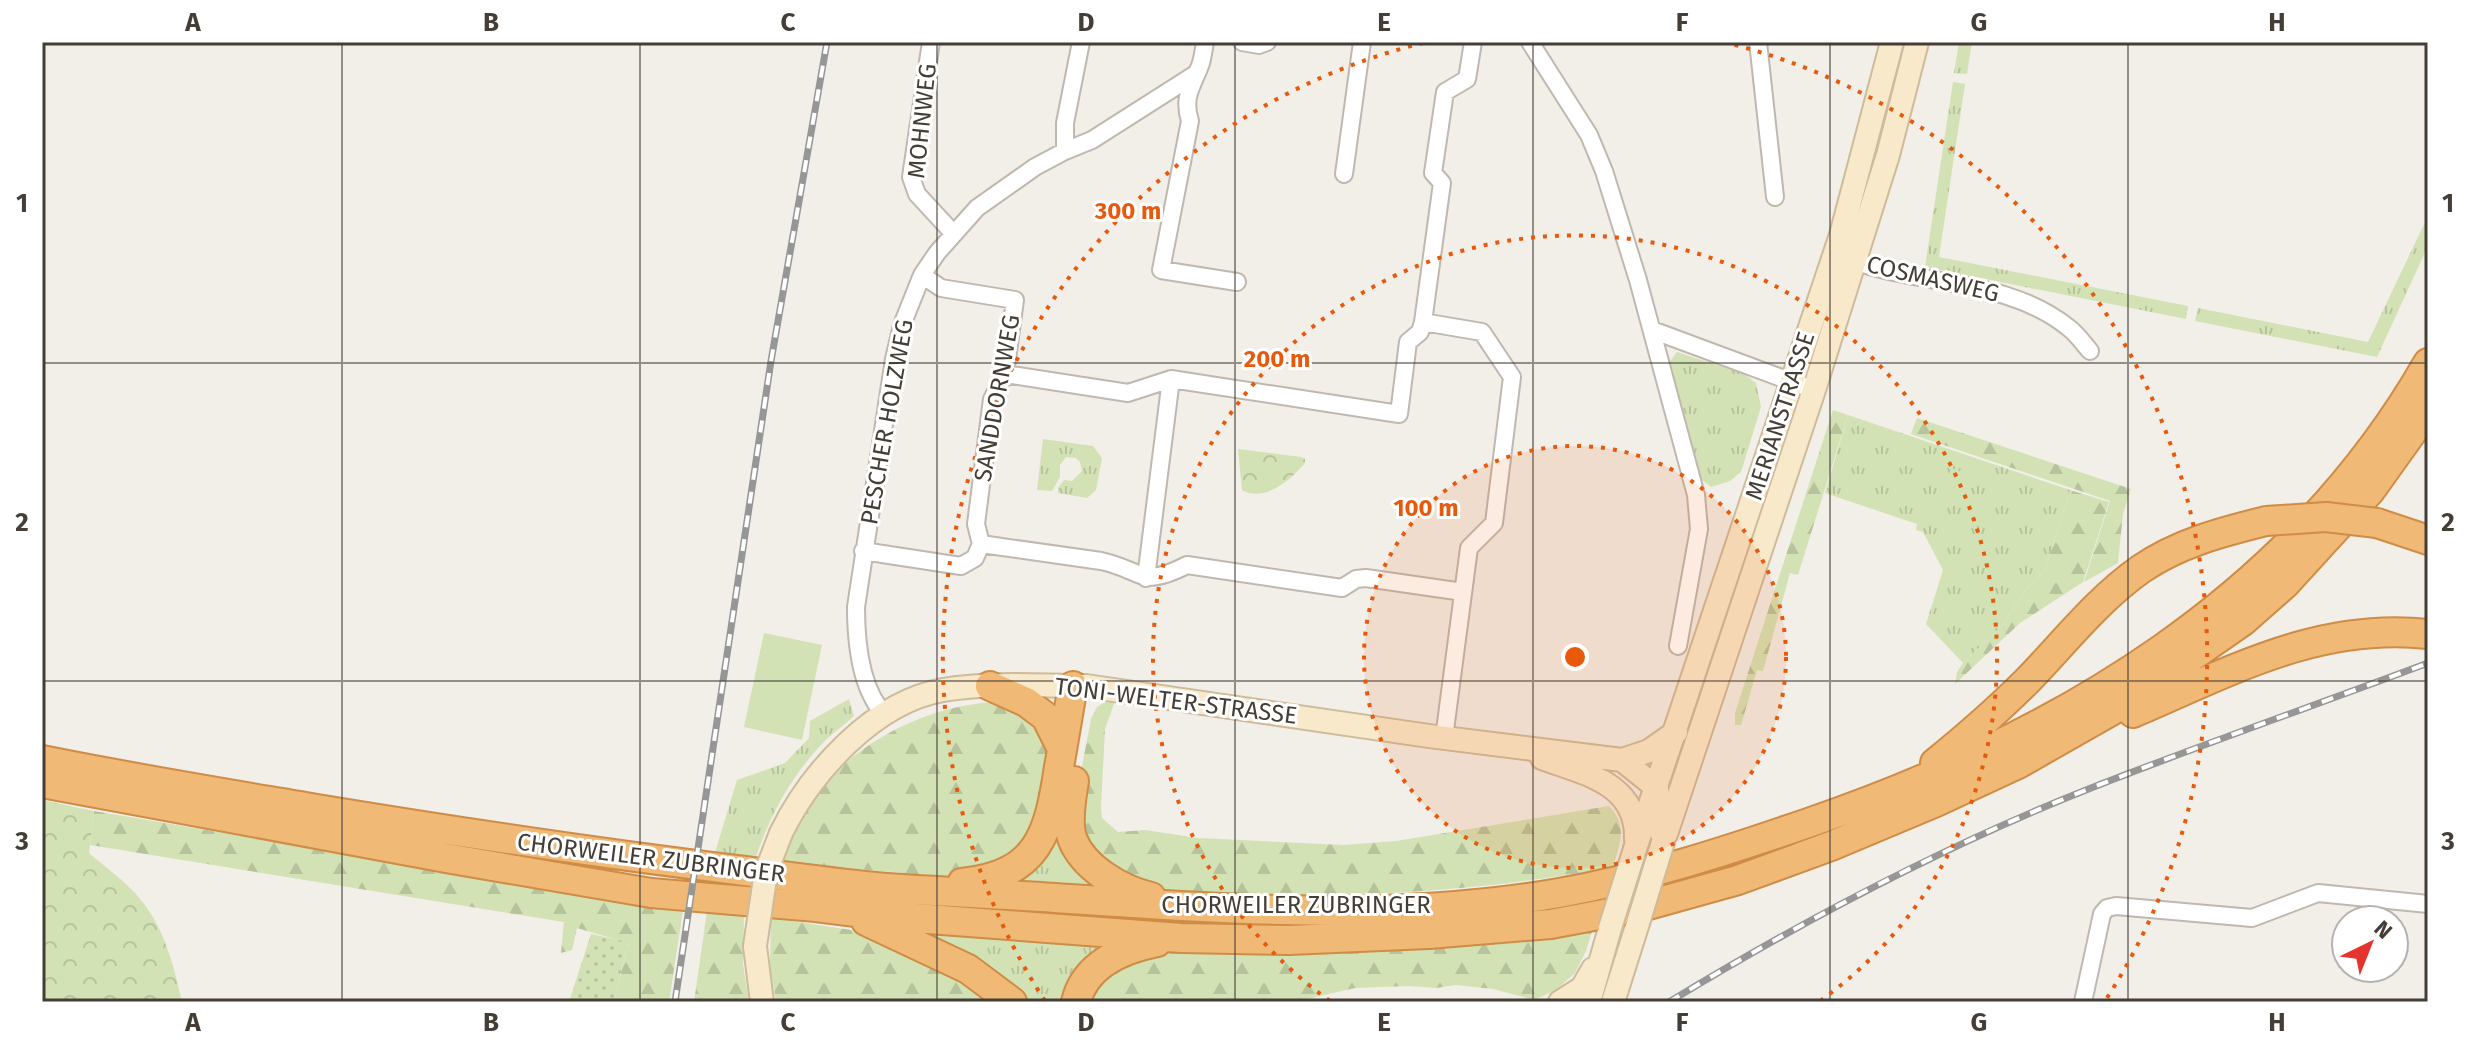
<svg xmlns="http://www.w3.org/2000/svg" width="2470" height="1044" viewBox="0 0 2470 1044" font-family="'Fira Sans',sans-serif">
	<defs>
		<pattern id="grass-tufts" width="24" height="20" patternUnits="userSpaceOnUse" patternTransform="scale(2)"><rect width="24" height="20" fill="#d3e2b5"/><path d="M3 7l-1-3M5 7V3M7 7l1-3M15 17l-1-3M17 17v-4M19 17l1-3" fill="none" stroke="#b6c39c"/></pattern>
		<pattern id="forest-firs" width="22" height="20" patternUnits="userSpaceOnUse" patternTransform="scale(2)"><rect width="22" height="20" fill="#d3e2b5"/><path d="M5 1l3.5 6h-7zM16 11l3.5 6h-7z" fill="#b6c39c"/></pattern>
		<pattern id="park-crowns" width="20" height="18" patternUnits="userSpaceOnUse" patternTransform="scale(2)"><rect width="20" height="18" fill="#d3e2b5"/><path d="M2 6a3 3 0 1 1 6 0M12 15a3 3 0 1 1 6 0" fill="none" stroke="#b6c39c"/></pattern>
		<pattern id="garden-dots" width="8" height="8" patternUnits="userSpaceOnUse" patternTransform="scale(2)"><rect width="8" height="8" fill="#d3e2b5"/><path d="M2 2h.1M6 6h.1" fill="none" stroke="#b6c39c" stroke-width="1.8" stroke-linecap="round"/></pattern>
	</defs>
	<rect width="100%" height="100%" fill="#f2eee8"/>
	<!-- grass -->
	<path fill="url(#grass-tufts)" d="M1959 42H1972L1967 74 1954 73Z
		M1953 82 1965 84 1939 257 2188 306 2186 319 1925 267Z
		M2428 216V246L2377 357 2195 321 2198 308 2368 342Z
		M1677 352 1744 374 1756 383 1761 407 1741 472 1730 481 1711 487 1698 477 1668 364Z
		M1848 415 2070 490 2045 570 2026 589 2001 627 1963 663 1926 624 1943 570 1923 532 1916 530 1917 524 1825 493Z
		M1043 439 1093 446 1102 458 1096 490 1087 498 1058 493V488L1064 480 1072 481 1082 471 1080 462 1076 458 1066 457 1060 465V477L1052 491 1037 490Z
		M849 699 854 716C843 726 831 734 821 745 790 778 769 817 755 860L714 856 737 780 785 763 809 738 810 721Z
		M1053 827 1120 894 995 883Z
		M876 921 1137 938 1070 1002H1024Z"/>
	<!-- forest -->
	<path fill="url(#forest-firs)" d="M1833 410 1848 415 1798 575 1790 573 1763 671 1757 670 1741 725H1735V713Z
		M1917 418 2131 489 2123 514 2118 563 2084 582 2110 501 1911 434Z
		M2070 490 2109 502 2083 582 2020 623 1955 684 1957 672 1963 663 2001 627 2026 589 2045 570Z
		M1108 700 1115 701 1105 729 1101 807 1102 818 1118 832 1145 830 1198 838 1343 845 1396 841 1609 806C1629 825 1619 846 1613 867 1490 890 1369 898 1243 894 1202 892 1155 895 1118 874 1111 870 1085 841 1082 834 1071 804 1086 750 1091 719L1097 707Z
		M1006 702 1052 741 1030 847 965 878 783 863 794 834 789 833C828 756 920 701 1006 702Z
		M94 811 683 910 669 1002H614L628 943 577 928 572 950 561 953 564 922 90 845Z
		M707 911 744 916 743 964 749 1002H694Z
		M771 918 872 933 1001 1002H776L770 965Z
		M1593 928 1586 951 1575 973 1556 990 1534 1000 1493 989 1456 985 1436 988 1409 986 1355 988 1294 1002H1082L1087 986 1146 950 1440 947 1510 941Z"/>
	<!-- park -->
	<path fill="url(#park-crowns)" d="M1238 449 1301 457 1305 459V463C1291 480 1264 503 1242 490Z
		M42 800 94 811 89 853C104 866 122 879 136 894 164 925 173 963 182 1002H42Z"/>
	<!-- garden -->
	<path fill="url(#garden-dots)" d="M591 934 628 942 614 1002H569Z"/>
	<!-- pitch -->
	<path fill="#d3e2b5" d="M1951 468 1967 474 1955 505 1940 500Z
		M764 633 822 645 802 740 744 727Z"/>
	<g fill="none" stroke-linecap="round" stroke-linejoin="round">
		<defs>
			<path id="street" d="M931 42 911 177 917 194 953 233
				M1205 42C1204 48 1203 56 1201 63 1193 86 1182 96 1190 121L1161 270 1237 282
				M1242 42 1259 45 1267 42
				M1530 42 1589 135 1604 171 1638 280 1696 495 1699 529 1678 646
				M1758 42 1775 197
				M1065 151V123L1081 42
				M1344 174 1362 42
				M1854 261C1924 286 2009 279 2069 328 2077 334 2083 343 2090 351
				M922 275 941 288 1015 300 1005 374 992 399 976 524 981 544
				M1423 322 1482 332 1512 377 1494 523 1469 548 1444 738
				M1652 330 1814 390
				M1005 374 1128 393 1171 379 1399 414 1408 342 1420 332 1423 322 1442 183 1433 173 1445 92 1467 79 1473 42
				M863 551 961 566 975 558 981 544 1101 561C1143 570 1140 589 1187 565L1342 588 1356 579 1366 578 1463 592
				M1146 578 1171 379
				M885 715C860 689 856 642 856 607L894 359 902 325 922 275 937 253 977 208 1035 167 1065 151 1092 140 1194 75
				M2083 1002 2102 914 2107 908 2116 906 2252 918 2318 893 2428 904"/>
			<path id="secondary" d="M1542 758C1585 774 1638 783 1636 840
				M1622 760 1649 751 1676 732
				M781 833C811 772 874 702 943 690 991 682 1038 686 1086 686L1429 736 1622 760 1657 788 1663 842
				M1666 834 1814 390 1888 155 1917 42
				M1635 849 1841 235 1892 42
				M755 946 762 1002
				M1560 1002 1582 988 1593 969
				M1589 1002 1610 928
				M1613 1002 1638 923"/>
			<path id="highway" d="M2377 523 2428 540
				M990 686 1026 702 1046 717 1062 749
				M2133 713C2231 671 2319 622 2428 634
				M42 760C135 779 229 794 323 810 463 833 604 854 745 871 793 877 840 884 887 888 943 892 999 894 1055 898 1220 909 1395 922 1559 893 1644 878 1727 851 1808 823 2059 737 2293 599 2428 363
				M1935 763C1967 737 1998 710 2027 681 2064 643 2097 600 2141 569 2179 543 2222 532 2266 521
				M1074 781C1071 798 1067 822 1072 838 1083 868 1121 890 1151 897
				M42 783 446 858 651 893 816 907 888 916 1181 938 1289 940 1429 934 1551 924 1641 907 1738 880 1831 846 1936 802 2018 764 2125 703 2243 621 2285 584 2370 491 2428 410
				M962 883C1039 875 1049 833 1059 767 1064 740 1068 713 1073 686
				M866 921 968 969 1012 1002
				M1076 1002C1085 964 1122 949 1157 942"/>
		</defs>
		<!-- street casing -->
		<use href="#street" stroke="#c0b8ae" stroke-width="20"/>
		<!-- secondary casing -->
		<use href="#secondary" stroke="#cdbb9c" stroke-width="26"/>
		<!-- highway casing -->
		<use href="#highway" stroke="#ce8c46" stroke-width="32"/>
		<!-- street -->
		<use href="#street" stroke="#fff" stroke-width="16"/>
		<!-- secondary -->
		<use href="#secondary" stroke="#f9e9cb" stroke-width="22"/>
		<!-- highway -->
		<use href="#highway" stroke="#f0b976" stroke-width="28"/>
		<defs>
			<path id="rail" d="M675 1002 771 361 827 42
				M1669 1002C1804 920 1944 846 2091 788 2203 744 2316 705 2428 663"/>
		</defs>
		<!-- rail casing -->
		<use href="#rail" stroke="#969696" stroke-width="7"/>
		<!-- rail -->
		<use href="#rail" stroke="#fff" stroke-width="4" stroke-dasharray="12" stroke-linecap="butt"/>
		<defs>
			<path id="secondary-bridge" d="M1638 923 1663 842
				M1610 928 1635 849
				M755 946 766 872 781 833"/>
			<path id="highway-bridge" d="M2266 521 2326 517 2377 523"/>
		</defs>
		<!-- secondary-bridge casing -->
		<use href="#secondary-bridge" stroke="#cdbb9c" stroke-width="26" stroke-linecap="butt"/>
		<!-- highway-bridge casing -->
		<use href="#highway-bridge" stroke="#ce8c46" stroke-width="32" stroke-linecap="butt"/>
		<!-- secondary-bridge -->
		<use href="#secondary-bridge" stroke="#f9e9cb" stroke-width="22"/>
		<!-- highway-bridge -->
		<use href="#highway-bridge" stroke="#f0b976" stroke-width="28"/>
	</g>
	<!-- grid -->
	<path fill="none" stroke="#453e37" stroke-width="2" stroke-opacity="0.55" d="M342 42V1002M640 42V1002M937 42V1002M1235 42V1002M1533 42V1002M1830 42V1002M2128 42V1002M42 363H2428M42 681H2428"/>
	<!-- distance rings -->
	<circle cx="1575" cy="657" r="211" fill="#e8590c" fill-opacity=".12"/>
	<g fill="none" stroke="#e8590c" stroke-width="4" stroke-dasharray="4 8">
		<circle cx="1575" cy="657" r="211"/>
		<path d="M1330 1001A422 422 0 1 1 1820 1001"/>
		<path d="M1045 1001A632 632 0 0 1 1427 42M1723 42A632 632 0 0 1 2105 1001"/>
	</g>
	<g text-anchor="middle" stroke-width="6" stroke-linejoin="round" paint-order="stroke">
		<!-- street labels -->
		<g font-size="24" fill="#453e37" stroke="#fff">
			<text transform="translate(922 121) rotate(-84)" y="8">MOHNWEG</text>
			<text transform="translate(1933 279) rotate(13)" y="8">COSMASWEG</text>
			<text transform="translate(997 398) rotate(-80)" y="8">SANDDORNWEG</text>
			<text transform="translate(1780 416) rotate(-72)" y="8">MERIANSTRASSE</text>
			<text transform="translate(887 422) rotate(-80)" y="8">PESCHER HOLZWEG</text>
			<text transform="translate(1176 701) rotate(7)" y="8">TONI-WELTER-STRASSE</text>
			<text transform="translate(651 858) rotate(7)" y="8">CHORWEILER ZUBRINGER</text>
			<text x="1296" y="913">CHORWEILER ZUBRINGER</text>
		</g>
	</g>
	<circle cx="1575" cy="657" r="12" fill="#e8590c" stroke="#fff" stroke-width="4"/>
	<g font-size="24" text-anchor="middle" font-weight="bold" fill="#e8590c" stroke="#fff" stroke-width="6" stroke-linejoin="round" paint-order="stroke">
		<text x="1128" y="219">300 m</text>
		<text x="1277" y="367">200 m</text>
		<text x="1426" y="516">100 m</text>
	</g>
	<!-- border -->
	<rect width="2470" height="1044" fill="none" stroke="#ffffff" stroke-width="88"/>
	<!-- north arrow -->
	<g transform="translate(2370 944) rotate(43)"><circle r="38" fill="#ffffff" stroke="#b5b2af" stroke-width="2"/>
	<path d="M0-6L14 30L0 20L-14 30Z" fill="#e5332d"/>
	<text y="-12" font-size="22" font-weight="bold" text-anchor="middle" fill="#453e37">N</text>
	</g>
	<rect x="44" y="44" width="2382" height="956" fill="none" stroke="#453e37" stroke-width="3"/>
	<g font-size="26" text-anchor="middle" font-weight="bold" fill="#453e37">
		<text x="193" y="31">A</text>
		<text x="491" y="31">B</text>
		<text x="788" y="31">C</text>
		<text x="1086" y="31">D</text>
		<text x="1384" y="31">E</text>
		<text x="1682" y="31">F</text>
		<text x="1979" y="31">G</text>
		<text x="2277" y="31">H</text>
		<text x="22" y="212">1</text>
		<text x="2448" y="212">1</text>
		<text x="22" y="531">2</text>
		<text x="2448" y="531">2</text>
		<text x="22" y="850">3</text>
		<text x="2448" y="850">3</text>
		<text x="193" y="1031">A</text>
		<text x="491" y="1031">B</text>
		<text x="788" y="1031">C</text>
		<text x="1086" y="1031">D</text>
		<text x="1384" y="1031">E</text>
		<text x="1682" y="1031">F</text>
		<text x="1979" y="1031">G</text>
		<text x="2277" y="1031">H</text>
	</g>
</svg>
